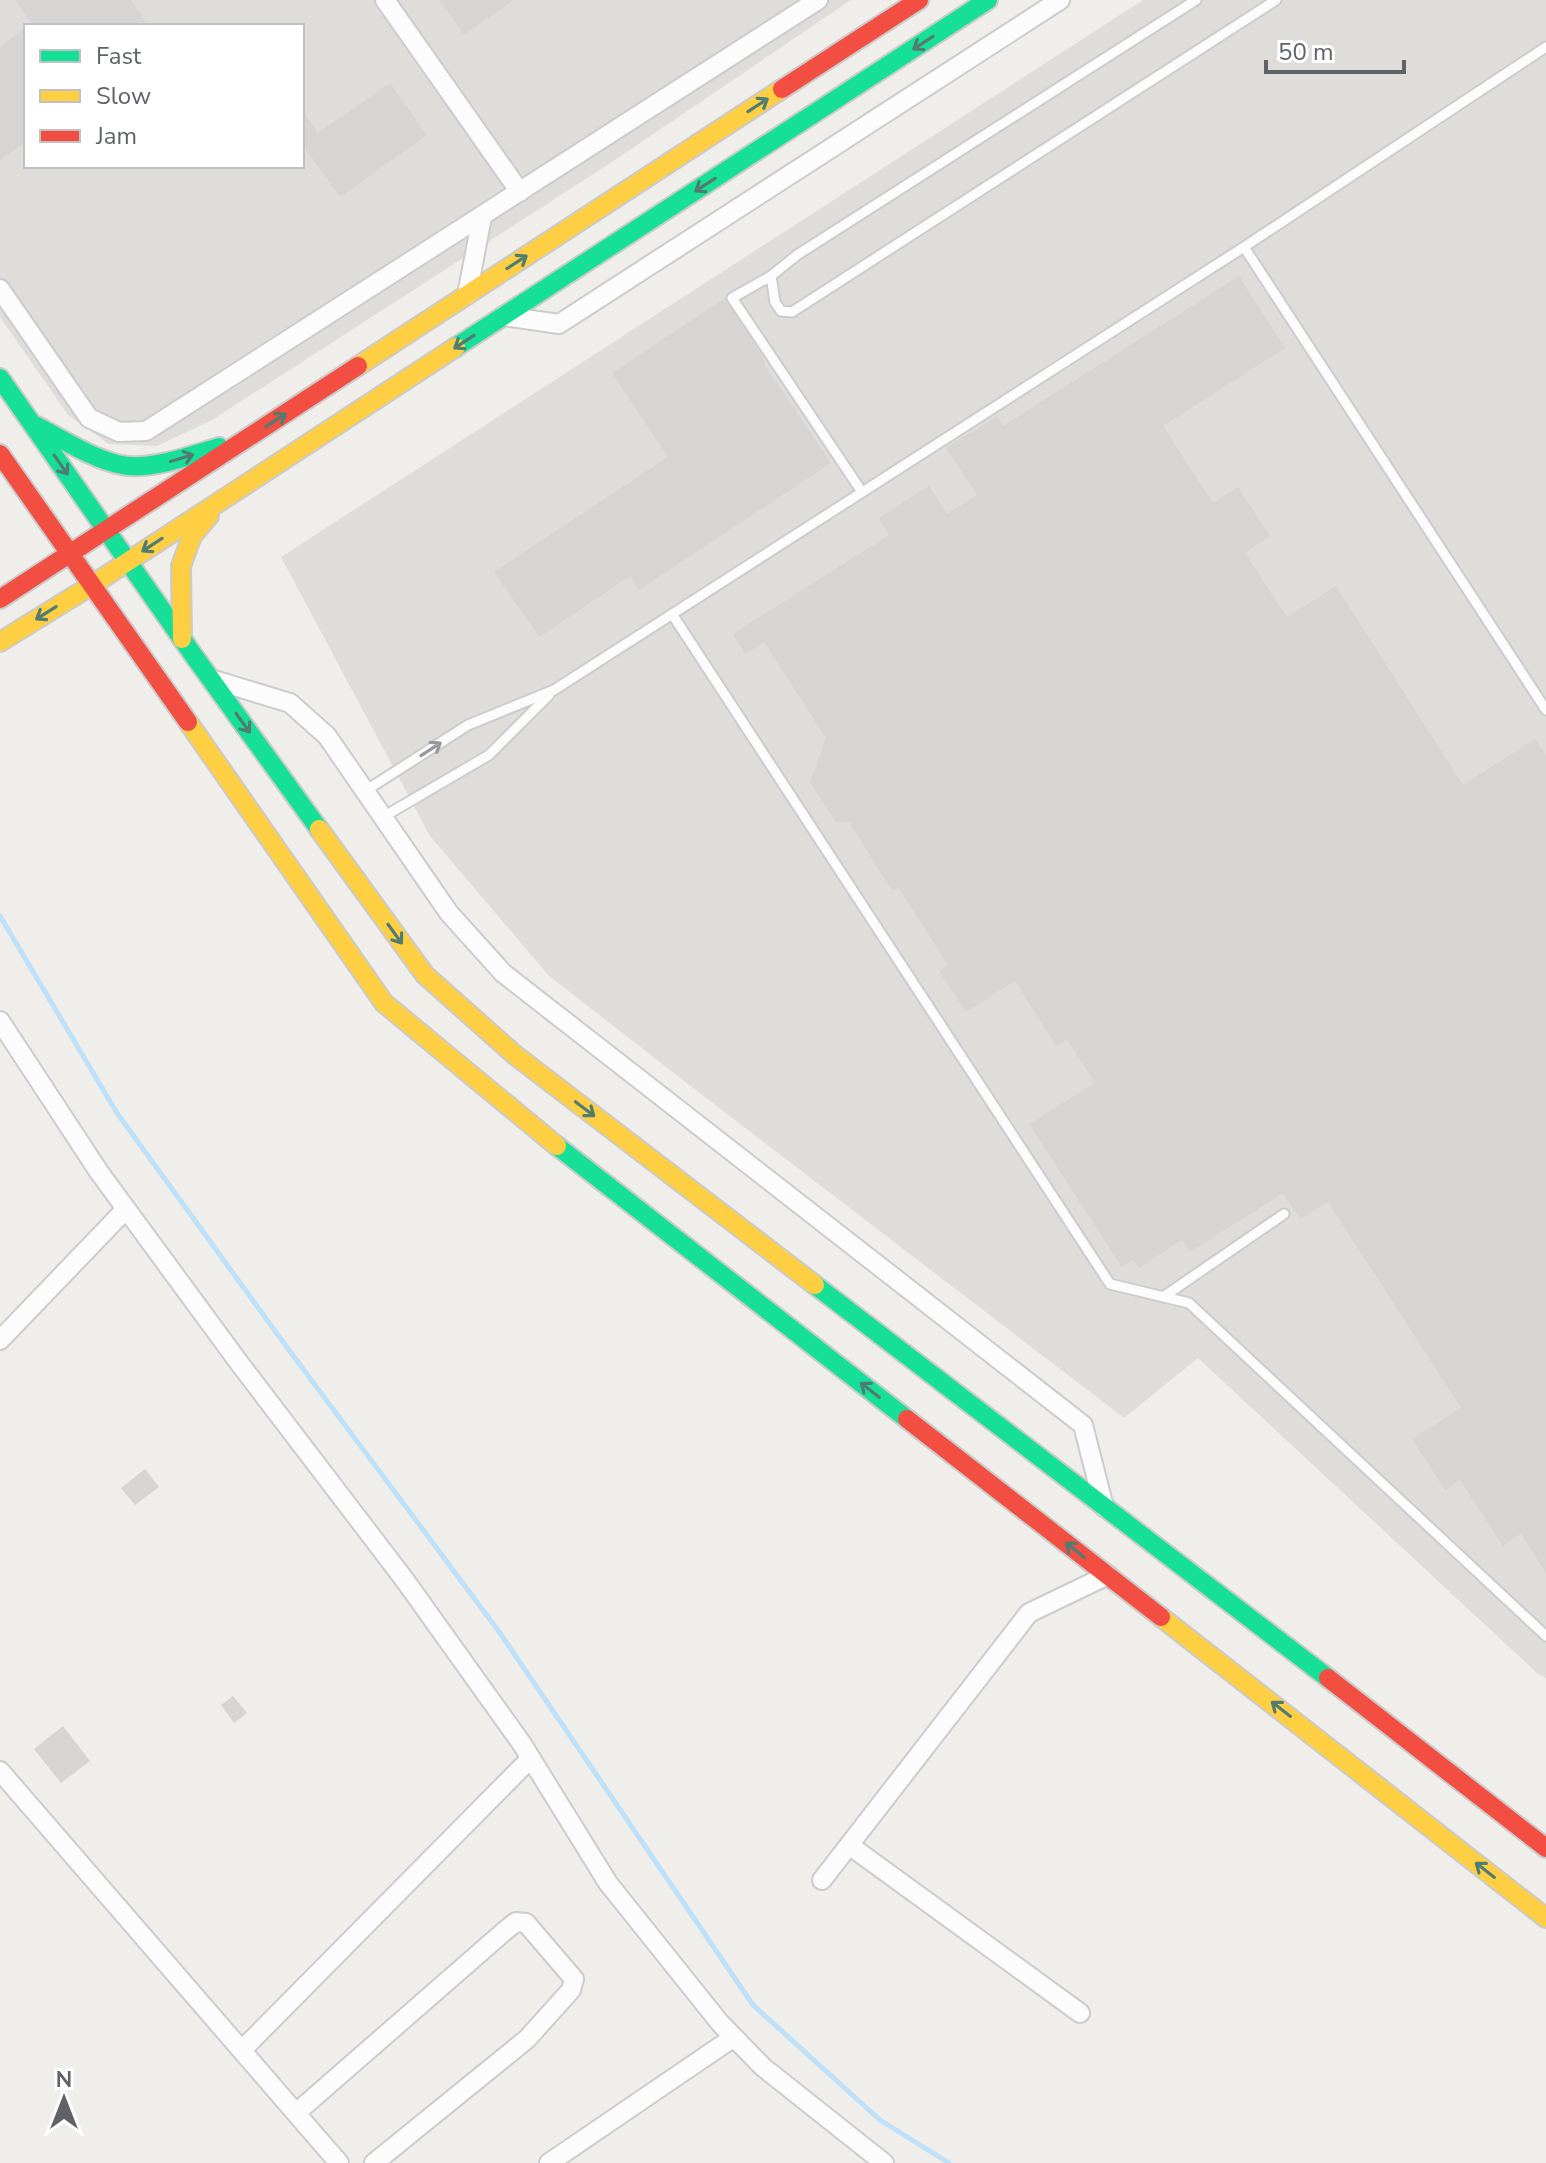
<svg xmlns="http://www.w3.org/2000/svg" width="1546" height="2163" viewBox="0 0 1546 2163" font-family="'Nunito Sans',sans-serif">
	<rect width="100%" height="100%" fill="#efeeea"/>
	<!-- industrial -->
	<path fill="#dfddda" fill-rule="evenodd" d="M0 0H851L612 162 212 420 157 446 109 444 68 415 0 317ZM26 26H302V166H26Z
		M1143 0H1546V1678L1538 1674 1198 1358 1124 1418 710 1101 549 976 430 836 281 557Z"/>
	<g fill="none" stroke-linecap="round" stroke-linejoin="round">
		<!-- stream -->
		<path stroke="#bfe0f9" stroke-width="5" d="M0 916 117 1113 283 1342 500 1633 753 2005 880 2120 949 2163"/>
	</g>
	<!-- building -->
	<path fill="#d6d5d3" d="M15 0H131L149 26H33Z
		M439 0H514L464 35Z
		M26 28V142L0 160V46Z
		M390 83 427 135 340 197 302 144V110L318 133Z
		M1239 276 1285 348 1163 426 1213 503 1238 487 1270 536 1245 553 1287 617 1336 586 1463 785 1535 739 1546 755V1573L1521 1534 1503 1546 1460 1480 1445 1490 1412 1439 1461 1408 1328 1202 1300 1219 1283 1193 1190 1252 1182 1240 1139 1268 1133 1260 1122 1267 1029 1124 1095 1083 1067 1039 1056 1046 1015 981 966 1012 939 971 948 965 898 887 892 891 849 822H836L810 782 826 738 764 642 745 654 733 634 889 535 879 518 929 486 947 514 977 495 946 448 997 416 1003 426Z
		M725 298 766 363 764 364 831 463 639 590 630 576 539 637 494 572 668 457 612 373Z
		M145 1469 159 1487 135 1505 121 1488Z
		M233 1696 247 1713 234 1723 221 1705Z
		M63 1726 90 1761 61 1783 34 1749Z"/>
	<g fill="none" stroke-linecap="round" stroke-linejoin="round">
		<defs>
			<path id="lane" d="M1196 0 797 255 771 276 775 302 781 311 792 312 1276 0
				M1244 247 1546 710
				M771 276 732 298 862 492
				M672 614 1110 1284 1189 1303 1546 1636
				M365 791 468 725 554 690 1244 247 1546 47
				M383 817 489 755 549 695
				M1163 1297 1284 1214"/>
			<path id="street" d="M385 0 520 192
				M0 289 89 418 119 432 146 431 818 0
				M467 295 482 217
				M503 316 559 324 1060 0
				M211 679 290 703 327 736 449 913 503 973 1083 1425 1104 1507
				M0 1021 99 1172 240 1364 404 1579 522 1744 608 1883 720 2023 763 2067 884 2163
				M0 1340 126 1209
				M0 1771 339 2163
				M849 1845 1080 2013
				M822 1880 1029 1613 1108 1575
				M242 2050 531 1758
				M296 2113 507 1929 516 1922 526 1923 574 1979 571 1990 527 2039 374 2163
				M549 2163 734 2037"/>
			<path id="fast" d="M456 347 988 0
				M0 378 194 656 319 829
				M37 426C62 439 94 460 122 465 148 471 193 455 219 447
				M557 1146 907 1419
				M815 1285 1328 1678"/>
			<path id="slow" d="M358 366 782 89
				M182 639 181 566 192 536 209 516
				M0 642 92 585 456 347
				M188 722 384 1003 557 1146
				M319 829 425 975 515 1055 815 1285
				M1161 1617 1546 1918"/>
			<path id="jam" d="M782 89 919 0
				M0 454 188 722
				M0 599 358 366
				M907 1419 1161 1617
				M1328 1678 1546 1848"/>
		</defs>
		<!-- lane casing -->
		<use href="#lane" stroke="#cbcccc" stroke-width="13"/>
		<!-- street casing -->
		<use href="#street" stroke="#cbcccc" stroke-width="22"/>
		<!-- fast casing -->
		<use href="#fast" stroke="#cacacb" stroke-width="22"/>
		<!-- slow casing -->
		<use href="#slow" stroke="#cacacb" stroke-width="22"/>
		<!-- jam casing -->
		<use href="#jam" stroke="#cacacb" stroke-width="22"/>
		<!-- lane -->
		<use href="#lane" stroke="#fdfcfc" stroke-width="9"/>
		<!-- street -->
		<use href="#street" stroke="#fdfcfc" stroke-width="18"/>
		<!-- fast -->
		<use href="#fast" stroke="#16e098" stroke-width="18"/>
		<!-- slow -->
		<use href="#slow" stroke="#ffcf43" stroke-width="18"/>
		<!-- jam -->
		<use href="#jam" stroke="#f24e42" stroke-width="18"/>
	</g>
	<!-- one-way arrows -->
	<defs><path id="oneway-shaft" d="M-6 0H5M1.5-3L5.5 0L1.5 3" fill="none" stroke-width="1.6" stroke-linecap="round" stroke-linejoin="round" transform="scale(2)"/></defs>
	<g stroke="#507c72">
		<use href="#oneway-shaft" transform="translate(923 43) rotate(147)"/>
		<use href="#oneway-shaft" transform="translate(758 105) rotate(-33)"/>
		<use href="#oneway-shaft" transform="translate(705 185) rotate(147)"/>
		<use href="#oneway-shaft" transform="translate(517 262) rotate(-33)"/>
		<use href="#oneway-shaft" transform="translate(464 342) rotate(147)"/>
		<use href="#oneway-shaft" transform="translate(276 420) rotate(-33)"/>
		<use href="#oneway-shaft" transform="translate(182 458) rotate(-17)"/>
		<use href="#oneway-shaft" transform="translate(61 465) rotate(55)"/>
		<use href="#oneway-shaft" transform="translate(152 545) rotate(147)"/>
		<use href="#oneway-shaft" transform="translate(46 613) rotate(148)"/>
		<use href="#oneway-shaft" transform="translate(243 723) rotate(54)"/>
		<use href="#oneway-shaft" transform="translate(395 934) rotate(54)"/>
		<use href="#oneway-shaft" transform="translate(585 1109) rotate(37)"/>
		<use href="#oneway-shaft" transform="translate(870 1390) rotate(-142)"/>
		<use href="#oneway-shaft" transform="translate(1075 1550) rotate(-142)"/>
		<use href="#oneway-shaft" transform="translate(1281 1709) rotate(-142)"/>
		<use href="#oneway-shaft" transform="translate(1485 1870) rotate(-142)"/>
	</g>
	<use stroke="#96999c" href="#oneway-shaft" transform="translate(431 749) rotate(-33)"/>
	<!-- legend -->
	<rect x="24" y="24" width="280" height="144" fill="#ffffff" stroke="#bfc1c3" stroke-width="2"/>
	<rect x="40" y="50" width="40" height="12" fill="#16e098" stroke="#bfc1c3" stroke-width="2"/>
	<text x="96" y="64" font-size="24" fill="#5f6368">Fast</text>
	<rect x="40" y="90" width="40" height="12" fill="#ffcf43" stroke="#bfc1c3" stroke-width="2"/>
	<text x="96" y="104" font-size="24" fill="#5f6368">Slow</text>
	<rect x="40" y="130" width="40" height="12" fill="#f24e42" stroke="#bfc1c3" stroke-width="2"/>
	<text x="96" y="144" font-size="24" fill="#5f6368">Jam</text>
	<!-- north arrow -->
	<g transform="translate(64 2099)" stroke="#ffffff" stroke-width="6" paint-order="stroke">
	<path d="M0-6L14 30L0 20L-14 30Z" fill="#5f6368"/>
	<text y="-12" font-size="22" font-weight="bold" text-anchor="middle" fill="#5f6368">N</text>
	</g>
	<!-- scale -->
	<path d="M1266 60v12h138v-12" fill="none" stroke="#5f6368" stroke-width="4"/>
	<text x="1278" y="60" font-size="24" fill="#5f6368" stroke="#ffffff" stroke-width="6" paint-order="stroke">50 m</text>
</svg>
